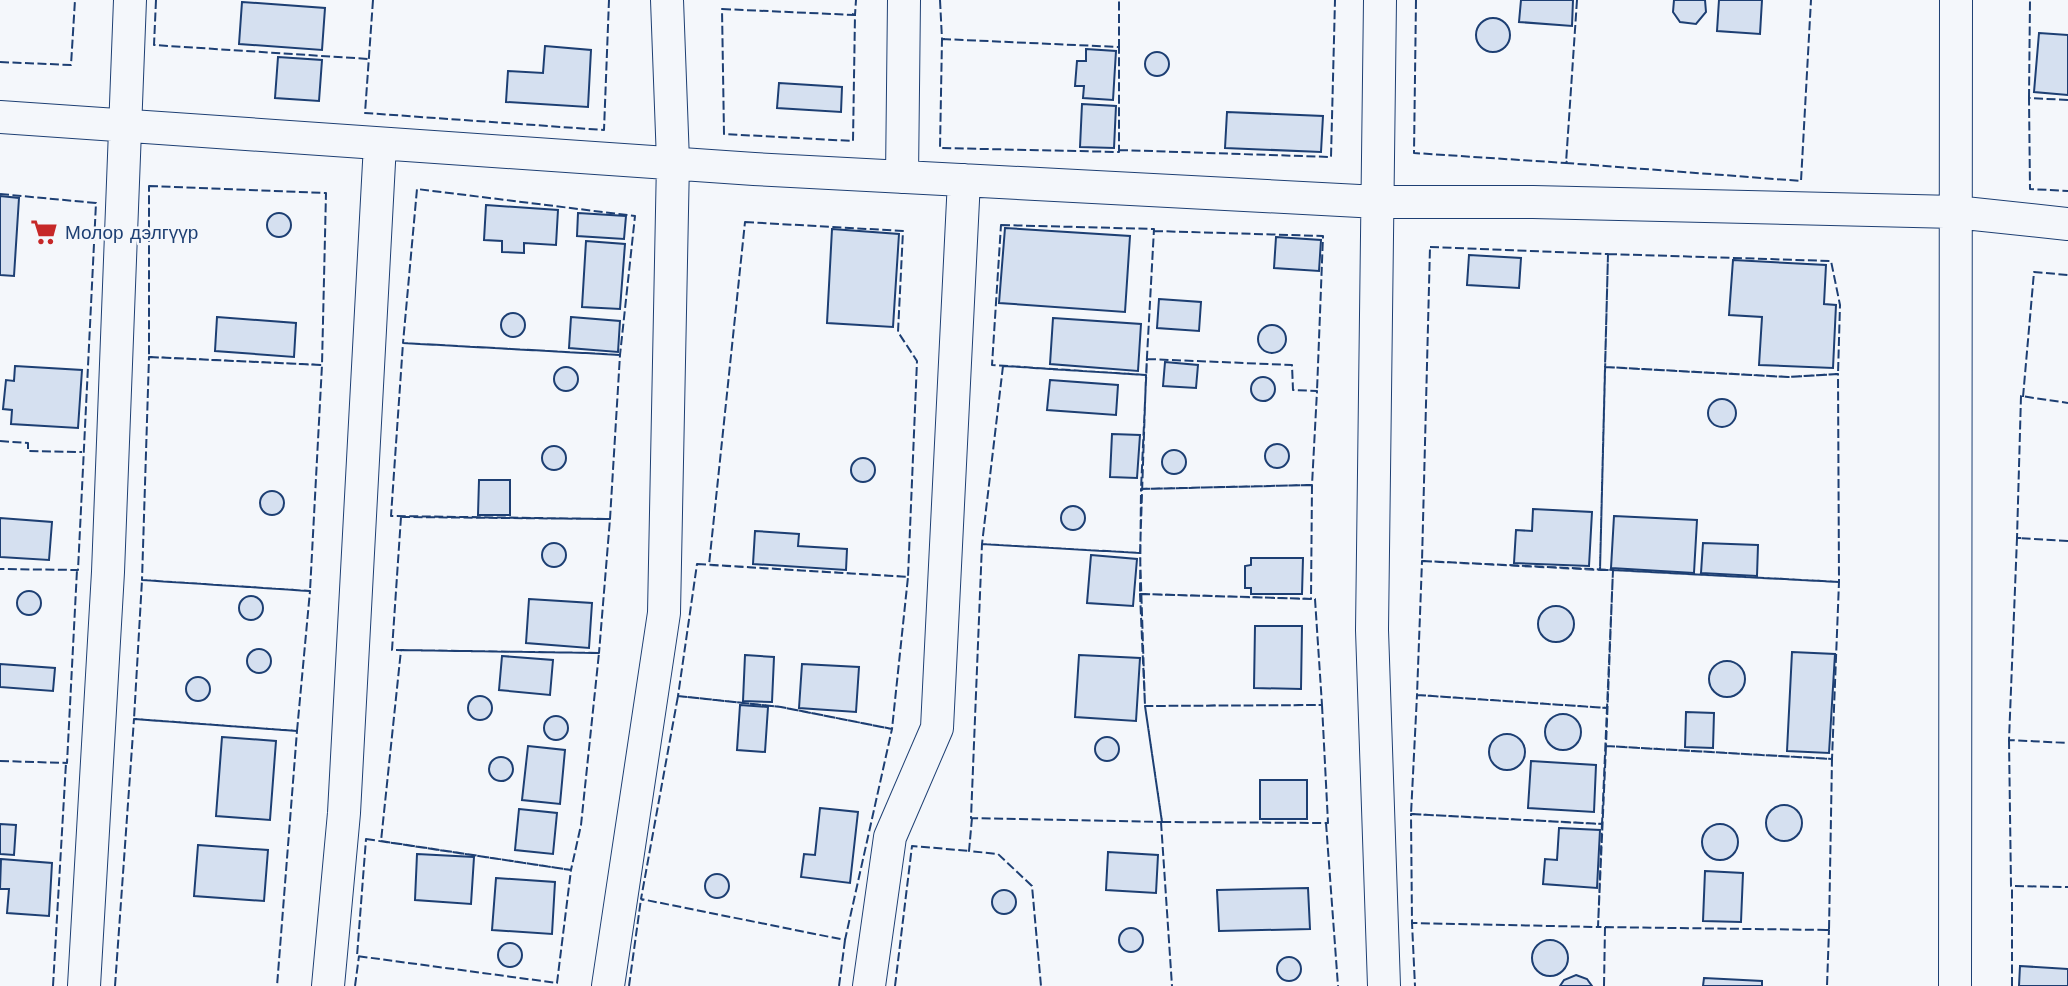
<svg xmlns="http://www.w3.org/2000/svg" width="2068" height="986" viewBox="0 0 2068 986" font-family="'Work Sans',sans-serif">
	<rect width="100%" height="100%" fill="#f4f7fb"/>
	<!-- building -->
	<path fill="#d5e0f0" stroke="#1d3f73" stroke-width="2" d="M1521 0H1573L1572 26 1519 22Z
		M1705 0 1706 12 1696 24 1680 22 1673 12 1674 0Z
		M1719 0H1762L1760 34 1717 31Z
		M242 2 325 8 322 50 239 44Z
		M1476 35a17 17 0 1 1 34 0a17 17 0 1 1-34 0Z
		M2039 33 2068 35V95L2034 92Z
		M545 46 591 50 588 107 506 102 508 71 543 73Z
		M1086 49 1116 51 1113 100 1083 98 1084 86H1075L1077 61H1086Z
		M1145 64a12 12 0 1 1 24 0a12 12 0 1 1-24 0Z
		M278 57 322 60 319 101 275 98Z
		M779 83 842 87 841 112 777 108Z
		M1082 104 1116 106 1114 148 1080 147Z
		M1227 112 1323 116 1321 152 1225 148Z
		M0 196 19 198 14 276 0 275Z
		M486 205 558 210 556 245 524 243V253L502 252V241L484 240Z
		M578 213 626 216 624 239 577 236Z
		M267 225a12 12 0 1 1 24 0a12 12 0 1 1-24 0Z
		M1005 228 1130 236 1125 312 999 303Z
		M832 229 899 234 893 327 827 323Z
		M1276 237 1321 240 1319 271 1274 268Z
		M586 241 625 244 620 309 582 307Z
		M1469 255 1521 258 1519 288 1467 285Z
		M1733 260 1826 265 1824 304 1836 305 1833 368 1759 365 1762 317 1729 315Z
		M1159 299 1201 302 1199 331 1157 328Z
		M501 325a12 12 0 1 1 24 0a12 12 0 1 1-24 0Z
		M217 317 296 323 294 357 215 351Z
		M571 317 620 321 618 352 569 348Z
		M1053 318 1141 324 1138 371 1050 364Z
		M1258 339a14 14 0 1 1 28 0a14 14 0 1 1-28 0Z
		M1165 362 1198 365 1196 388 1163 386Z
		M15 366 82 370 78 428 11 424 12 410 3 409 6 380 14 381Z
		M554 379a12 12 0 1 1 24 0a12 12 0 1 1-24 0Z
		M1251 389a12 12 0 1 1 24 0a12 12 0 1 1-24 0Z
		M1050 380 1118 385 1116 415 1047 410Z
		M1708 413a14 14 0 1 1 28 0a14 14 0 1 1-28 0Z
		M1112 434 1140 435 1137 478 1110 477Z
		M1265 456a12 12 0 1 1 24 0a12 12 0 1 1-24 0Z
		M542 458a12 12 0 1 1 24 0a12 12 0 1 1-24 0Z
		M1162 462a12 12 0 1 1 24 0a12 12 0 1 1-24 0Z
		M851 470a12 12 0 1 1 24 0a12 12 0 1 1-24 0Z
		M479 480H510V515H478Z
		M260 503a12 12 0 1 1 24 0a12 12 0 1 1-24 0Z
		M1061 518a12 12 0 1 1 24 0a12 12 0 1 1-24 0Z
		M1533 509 1592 512 1589 566 1514 563 1516 530 1532 531Z
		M1614 516 1697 520 1694 573 1611 568Z
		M0 518 52 522 49 560 0 557Z
		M755 531 799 534 798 546 847 549 846 570 753 564Z
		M1703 543 1758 545 1757 576 1701 573Z
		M542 555a12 12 0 1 1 24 0a12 12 0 1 1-24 0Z
		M1091 555 1137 559 1133 606 1087 603Z
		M1251 558H1303L1302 594H1251V588H1245V566L1251 565Z
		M17 603a12 12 0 1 1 24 0a12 12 0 1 1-24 0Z
		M239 608a12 12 0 1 1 24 0a12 12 0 1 1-24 0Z
		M529 599 592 603 589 648 526 643Z
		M1538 624a18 18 0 1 1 36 0a18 18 0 1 1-36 0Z
		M1255 626H1302L1301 689 1254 688Z
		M247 661a12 12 0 1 1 24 0a12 12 0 1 1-24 0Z
		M1792 652 1835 654 1829 753 1787 751Z
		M745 655 774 657 772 702 743 701Z
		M1079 655 1140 658 1136 721 1075 717Z
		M502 656 553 660 550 695 499 690Z
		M1709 679a18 18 0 1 1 36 0a18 18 0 1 1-36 0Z
		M0 664 55 668 53 691 0 687Z
		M802 664 859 667 856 712 799 708Z
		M186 689a12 12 0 1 1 24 0a12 12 0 1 1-24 0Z
		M468 708a12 12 0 1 1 24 0a12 12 0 1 1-24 0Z
		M740 705 768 707 765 752 737 750Z
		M1686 712 1714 713 1713 748 1685 747Z
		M1545 732a18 18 0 1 1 36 0a18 18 0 1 1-36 0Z
		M544 728a12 12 0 1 1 24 0a12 12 0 1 1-24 0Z
		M1489 752a18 18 0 1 1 36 0a18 18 0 1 1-36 0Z
		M222 737 276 741 270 820 216 816Z
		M1095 749a12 12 0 1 1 24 0a12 12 0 1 1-24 0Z
		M528 746 565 750 560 804 522 800Z
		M489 769a12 12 0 1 1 24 0a12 12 0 1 1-24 0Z
		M1531 761 1596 765 1594 812 1528 808Z
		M1260 780H1307V819H1260Z
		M1766 823a18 18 0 1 1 36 0a18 18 0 1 1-36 0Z
		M820 808 858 812 850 883 801 877 804 854 815 855Z
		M519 809 557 813 553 854 515 850Z
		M0 824 16 825 14 855 0 854Z
		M1702 842a18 18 0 1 1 36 0a18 18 0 1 1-36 0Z
		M1559 828 1600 830 1597 888 1543 884 1545 859 1557 860Z
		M198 845 268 850 264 901 194 896Z
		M1108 852 1158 855 1156 893 1106 890Z
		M417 854 474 857 471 904 415 900Z
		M1 859 52 863 49 916 7 913 9 889H0Z
		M1705 871 1743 873 1741 922 1703 921Z
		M705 886a12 12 0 1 1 24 0a12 12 0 1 1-24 0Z
		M496 878 555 882 552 934 492 930Z
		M1308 888 1310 929 1219 931 1217 890Z
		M992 902a12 12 0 1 1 24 0a12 12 0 1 1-24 0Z
		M1119 940a12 12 0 1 1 24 0a12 12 0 1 1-24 0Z
		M1532 958a18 18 0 1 1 36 0a18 18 0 1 1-36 0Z
		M498 955a12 12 0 1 1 24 0a12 12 0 1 1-24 0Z
		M1277 969a12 12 0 1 1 24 0a12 12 0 1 1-24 0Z
		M2020 966 2068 969V986H2019Z
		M1576 975 1587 979 1592 986H1560L1564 980Z
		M1704 978 1762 981V986H1703Z"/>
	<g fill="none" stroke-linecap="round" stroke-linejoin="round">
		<defs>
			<path id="street" d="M1380 0 1372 630 1384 986
				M0 117 754 169 1378 202H1533L1955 212 2068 224
				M902 177 904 0
				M84 986 108 572 130 0
				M328 986 344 813 380 144
				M608 986 664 613 673 161 667 0
				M869 986 890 837 937 728 964 180
				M1955 986 1956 0"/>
		</defs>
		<!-- street casing -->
		<use href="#street" stroke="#1d3f73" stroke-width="34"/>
		<!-- street -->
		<use href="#street" stroke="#f4f7fb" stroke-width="32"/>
		<!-- fence -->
		<path stroke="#1d3f73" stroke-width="2" stroke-dasharray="9 3.5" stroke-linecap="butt" d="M156 0 154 45 369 59
			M373 0 365 113 604 130 609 0
			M940 0 942 39H945
			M1416 0 1414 153 1566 163 1567 161
			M1577 0 1566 163 1801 181 1811 0
			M722 9 855 15 853 141 724 134Z
			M852 14 855 15 856 0
			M942 39 1119 47V152L940 148Z
			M1119 48V0
			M0 62 71 65 75 0
			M2029 98 2030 0
			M2068 100 2029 98 2030 189 2068 191
			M1119 150 1331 157 1335 0
			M149 186 326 193 322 365 149 357Z
			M0 194 96 203 78 570 0 569
			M745 222 903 231 898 332 917 361 908 577 709 565Z
			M1001 225 1154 229 1146 375 992 365Z
			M1154 231 1323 236 1317 391
			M1430 247 1608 254 1600 570 1422 561Z
			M1608 254 1831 261 1840 305 1838 374 1788 377 1605 367Z
			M620 355 403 343 417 189 635 216 620 355 610 519 391 516 403 343 620 355
			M149 357 322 365 310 591 142 580Z
			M1147 359 1292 365 1293 390 1317 391 1312 485 1141 489Z
			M1003 366 1146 375 1140 553 982 544Z
			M2023 397 2034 272 2068 275
			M0 441 28 443V451L82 452
			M1312 485 1311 599 1140 594 1141 489Z
			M401 517 610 519 599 653 392 650Z
			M2021 538H2017L2021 396 2068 403
			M2068 541 2017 538 2009 740 2068 743
			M982 544 1140 553 1145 706 1162 822 971 818Z
			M1422 561 1613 570 1607 708 1417 695Z
			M697 564 908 577 892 729 781 707 678 696Z
			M142 580 310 591 297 731 134 719Z
			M1839 582 1613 570 1606 746 1832 759 1839 582 1838 374 1788 377 1605 367 1600 570H1613L1839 582
			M1140 594 1315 599 1322 705 1145 706Z
			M401 650 599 653 581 825 571 870 381 841Z
			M1417 695 1607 708 1602 824 1411 814Z
			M678 696 781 707 892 729 845 940 641 899Z
			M1322 705 1328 823 1162 822 1145 706Z
			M2009 740 2011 886 2068 887
			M1606 746 1832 759 1829 930 1598 927Z
			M0 761 67 763 77 570
			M1411 814 1602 824 1598 927 1412 923Z
			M972 818 969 851 998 854 1032 886 1041 986
			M1161 822 1172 986
			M1326 823 1338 986
			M366 839 571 870 557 983 357 956Z
			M1415 923H1412L1415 986
			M1825 930H1829L1827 986
			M53 986 66 763
			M115 986 134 719 297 731 277 986
			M355 986 359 956
			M629 986 641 899 643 900
			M839 986 845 940H842
			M895 986 912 846 970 851
			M1604 986 1605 927
			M2012 986V886"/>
	</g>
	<!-- icons -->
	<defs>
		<symbol id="supermarket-bare" viewBox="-9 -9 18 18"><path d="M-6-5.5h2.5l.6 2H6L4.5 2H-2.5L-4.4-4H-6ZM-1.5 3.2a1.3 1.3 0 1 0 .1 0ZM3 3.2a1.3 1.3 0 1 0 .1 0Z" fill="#c62828" stroke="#f4f7fb" stroke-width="2.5" paint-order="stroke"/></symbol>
	</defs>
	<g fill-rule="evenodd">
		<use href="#supermarket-bare" x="25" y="213" width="38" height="38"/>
	</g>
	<g text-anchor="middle" stroke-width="5" stroke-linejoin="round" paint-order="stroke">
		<!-- poi labels -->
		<g font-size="19" fill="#1d3f73" stroke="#f4f7fb" text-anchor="start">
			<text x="65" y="239">Молор дэлгүүр</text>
		</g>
	</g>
</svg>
